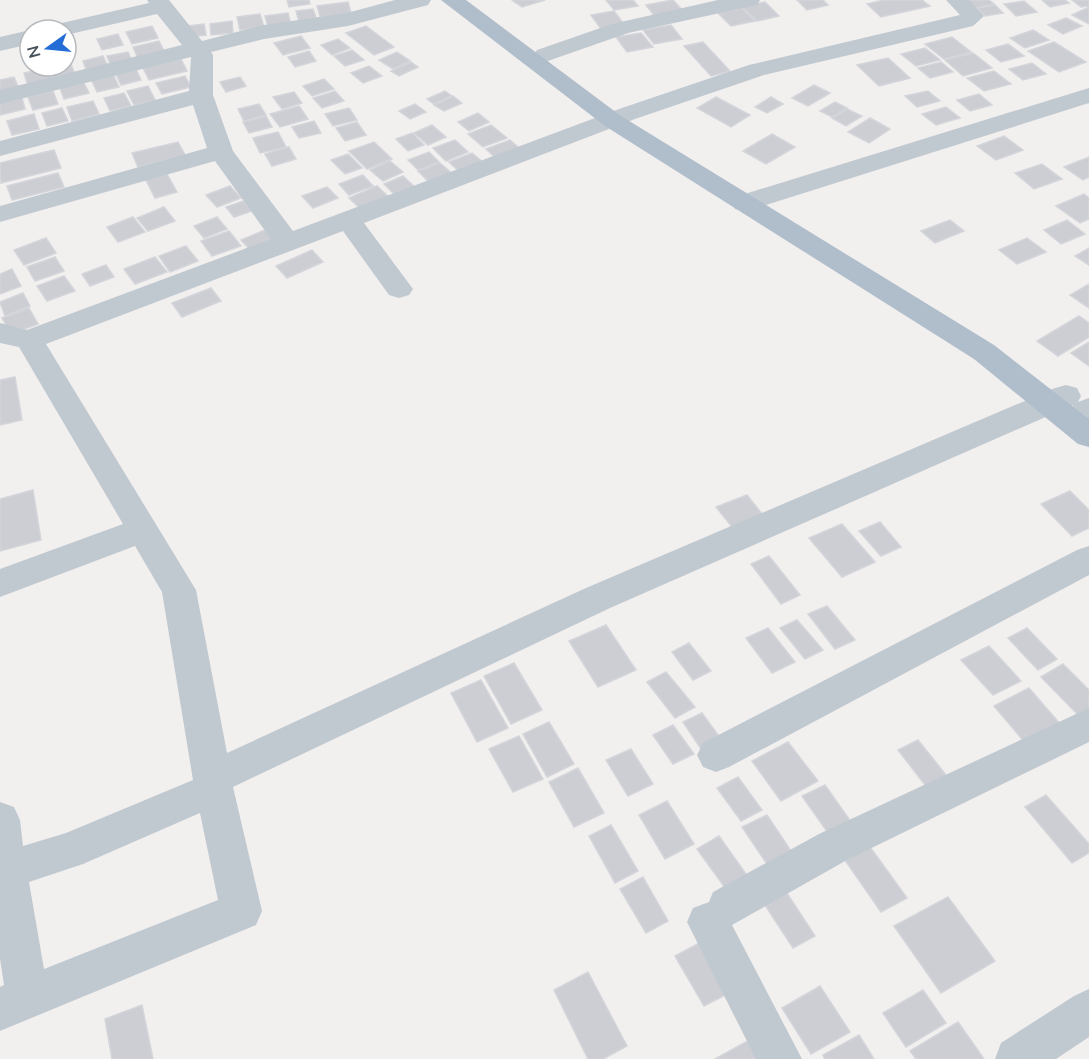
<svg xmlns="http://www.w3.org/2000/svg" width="1089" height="1059" viewBox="0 0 1089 1059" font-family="Mulish,sans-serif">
	<rect width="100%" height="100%" fill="#f2efef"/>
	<!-- building -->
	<path fill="#ccced3" stroke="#d3d5da" stroke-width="1.5" d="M287 0H309L310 4 289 7Z
		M512 0H545L522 7Z
		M606 0H633L638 6 614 10Z
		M673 0 684 12 656 18 646 5Z
		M797 0H823L828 5 807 10Z
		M884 0H922L930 6 881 17 867 4Z
		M968 0H989L994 4 975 8Z
		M1042 0H1065L1069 3 1050 7Z
		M1072 0H1089V6L1081 7Z
		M1024 1 1037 12 1016 16 1004 4Z
		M348 2 352 16 321 20 317 6Z
		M765 2 779 16 757 21 742 7Z
		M995 5 1003 13 985 16 977 8Z
		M1089 7V24L1072 15Z
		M742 8 755 21 731 26 718 13Z
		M313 9 317 20 299 22 296 11Z
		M614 11 624 24 601 29 591 15Z
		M288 13 291 24 268 27 265 16Z
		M260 14 264 27 240 30 237 17Z
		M1066 18 1082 26 1063 34 1048 25Z
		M232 21 233 33 211 35 210 24Z
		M204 24 206 35 189 37 188 26Z
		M671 25 682 39 654 44 643 30Z
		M152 26 158 38 132 44 126 32Z
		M366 26 394 47 374 55 346 33Z
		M1033 30 1049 40 1025 48 1010 38Z
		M641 33 653 47 627 52 616 37Z
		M118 34 123 45 102 50 97 39Z
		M301 36 310 48 283 55 274 43Z
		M952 37 971 52 944 59 925 44Z
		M338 39 350 48 332 55 321 45Z
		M159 41 166 55 139 61 133 47Z
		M703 42 730 71 711 76 684 46Z
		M1054 42 1086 62 1059 72 1028 51Z
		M1008 44 1024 56 1001 62 986 50Z
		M925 48 940 60 916 66 901 54Z
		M352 50 364 60 345 66 334 56Z
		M309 51 316 61 295 67 288 57Z
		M128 52 132 61 111 66 107 56Z
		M397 52 410 61 393 69 379 60Z
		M973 53 992 68 963 76 945 60Z
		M103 56 108 67 87 72 83 61Z
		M888 58 910 78 879 86 857 65Z
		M181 59 187 71 149 80 143 68Z
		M411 62 418 67 399 76 391 71Z
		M941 62 953 72 930 78 918 68Z
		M1032 63 1046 74 1023 80 1009 69Z
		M71 64 75 75 54 80 50 69Z
		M369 66 382 76 363 83 351 73Z
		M47 68 52 80 28 86 24 73Z
		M136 69 141 80 121 85 116 74Z
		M994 71 1011 84 984 91 967 78Z
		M113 74 119 87 97 92 91 79Z
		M185 76 191 87 162 94 156 83Z
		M14 77 19 89 0 94V80Z
		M240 77 246 86 226 92 220 82Z
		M324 79 334 89 312 96 303 86Z
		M84 83 89 93 64 99 60 88Z
		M814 85 830 93 808 106 792 98Z
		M148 86 155 100 134 105 127 91Z
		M53 91 58 104 33 110 28 97Z
		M335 91 344 101 322 108 313 98Z
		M445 91 452 96 434 104 427 99Z
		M928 91 940 101 917 107 905 96Z
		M294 92 302 103 282 109 273 97Z
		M124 93 131 106 110 111 104 98Z
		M979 94 992 105 970 111 957 100Z
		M453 96 462 103 444 111 434 105Z
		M716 97 750 115 731 127 697 108Z
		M771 97 783 104 767 113 755 107Z
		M22 98 25 109 0 115V103Z
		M93 101 99 114 72 121 67 107Z
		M835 102 847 108 832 117 820 111Z
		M259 104 266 115 244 121 238 109Z
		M415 104 426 112 410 119 399 111Z
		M299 106 308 119 280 127 270 114Z
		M946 107 960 118 936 125 922 114Z
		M62 108 68 121 47 126 42 113Z
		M349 108 357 120 333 126 325 114Z
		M847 109 862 116 846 126 832 118Z
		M478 113 489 122 469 131 458 122Z
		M34 114 39 129 12 135 7 121Z
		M266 116 272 127 249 133 243 122Z
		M870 118 890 129 869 143 848 132Z
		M314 121 321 133 299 138 292 127Z
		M357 122 366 135 345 141 336 128Z
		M432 125 446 137 428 145 414 133Z
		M491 125 507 138 483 147 468 134Z
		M278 132 286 147 260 153 253 138Z
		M412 133 424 145 408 151 396 139Z
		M772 134 795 147 766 164 743 151Z
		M1004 136 1023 150 996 160 977 146Z
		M455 140 468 152 446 161 433 148Z
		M510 140 525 153 501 163 486 149Z
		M178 142 185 155 138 167 132 153Z
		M374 142 392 159 367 169 349 151Z
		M289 147 296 159 272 166 265 154Z
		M54 150 61 168 1 183 0 163Z
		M429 152 439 162 418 170 408 160Z
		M472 153 489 167 465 177 449 162Z
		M348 154 362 168 345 174 331 160Z
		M1089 157V177L1083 180 1064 167Z
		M390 161 403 172 383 181 370 170Z
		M440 163 455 176 432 185 418 171Z
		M1042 164 1062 179 1034 189 1015 173Z
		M58 173 64 187 12 200 7 186Z
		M167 174 177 192 155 198 146 180Z
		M363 175 373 186 349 195 339 184Z
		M403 176 419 191 400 200 384 184Z
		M230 186 241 198 217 207 206 195Z
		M377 186 391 199 363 211 349 198Z
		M327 187 338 198 313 208 302 196Z
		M1084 194 1089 198V219L1080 223 1056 206Z
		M243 201 252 211 234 217 226 207Z
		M164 207 175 221 148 231 137 218Z
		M133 217 145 232 118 242 107 227Z
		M217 217 227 229 204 238 194 226Z
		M950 220 964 231 935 243 921 231Z
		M1067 220 1085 234 1061 244 1044 230Z
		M265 230 278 245 254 254 241 240Z
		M229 231 241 246 212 256 201 241Z
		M46 238 56 253 24 265 14 250Z
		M1027 238 1046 252 1017 264 999 250Z
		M186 246 198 261 170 272 159 256Z
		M1089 248V265L1075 256Z
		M312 250 323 262 287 278 276 266Z
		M55 257 64 271 35 281 27 267Z
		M155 257 167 272 135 284 124 269Z
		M106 265 114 277 90 286 82 274Z
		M12 269 21 286 0 294V274Z
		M64 276 75 291 47 301 37 286Z
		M1089 284V308L1070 295Z
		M211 288 221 301 182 317 172 303Z
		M23 293 30 306 5 316 0 302Z
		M29 308 38 324 11 334 2 318Z
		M1079 316 1089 323V337L1058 356 1037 341Z
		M1089 342V366L1071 353Z
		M15 377 22 420 0 425V380Z
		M33 490 41 540 0 551V499Z
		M1070 491 1089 510V528L1072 536 1041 504Z
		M747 495 770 524 740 537 716 507Z
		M880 522 901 547 881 556 859 531Z
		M842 524 875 562 842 577 809 538Z
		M769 556 800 595 781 604 751 564Z
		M827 606 855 640 835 649 808 614Z
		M797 620 823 650 805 659 780 628Z
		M606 625 636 670 598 687 569 641Z
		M768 628 795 662 772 673 746 638Z
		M1027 628 1057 659 1038 670 1008 638Z
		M689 643 711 671 693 680 672 652Z
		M989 646 1021 681 993 695 961 660Z
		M514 663 542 710 511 724 484 676Z
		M1063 664 1089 690V712L1081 718 1041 677Z
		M666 672 695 707 675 718 647 682Z
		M481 680 508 728 477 742 451 693Z
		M1029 688 1062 726 1027 745 994 706Z
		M702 713 721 739 701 749 683 722Z
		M549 722 574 764 547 777 523 734Z
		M673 725 694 754 673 764 653 735Z
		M519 736 543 779 513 792 489 749Z
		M918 740 950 780 929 790 898 750Z
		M788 742 818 781 781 801 752 761Z
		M631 749 653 784 628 796 606 760Z
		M578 768 604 813 574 827 549 782Z
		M738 777 762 810 741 821 717 788Z
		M825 785 856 829 833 840 802 796Z
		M1046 795 1089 844V853L1072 863 1025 807Z
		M667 801 694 844 665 859 639 815Z
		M767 815 797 860 773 873 742 827Z
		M611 825 638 871 615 883 589 836Z
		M719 836 753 884 731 896 697 849Z
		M865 840 907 898 881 912 840 853Z
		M643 877 668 921 646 933 620 889Z
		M781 884 815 936 793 948 759 896Z
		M948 897 995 961 941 993 894 926Z
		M703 941 733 991 704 1006 675 956Z
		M588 972 627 1046 603 1059H588L554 990Z
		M820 986 850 1032 811 1054 782 1008Z
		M923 990 946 1023 906 1047 883 1013Z
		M142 1005 153 1059H112L105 1019Z
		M958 1022 984 1059H916L910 1051Z
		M859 1035 874 1059H825L823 1055Z
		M755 1037 768 1059H715Z"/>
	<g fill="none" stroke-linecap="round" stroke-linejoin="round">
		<!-- minor -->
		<path fill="#c1c9d0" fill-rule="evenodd" d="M147 0H169L202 41 264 25 347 13 395 0H431L428 5 348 26 264 39 211 52 213 55V95L233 151 293 231 619 109 749 65 960 15 946 0H969L984 16 973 26 764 75 635 119 364 223 413 289 409 295 399 298 389 295 343 231 46 344 196 590 227 753 586 588 1055 388 1066 385 1077 388 1081 396 1078 402 1089 398V421L1074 419 1070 411 1073 405 610 608 233 787 262 911 256 925 0 1031V987L4 985 0 959V802L14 807 20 820 23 846 66 833 193 780 162 592 135 546 0 597V569L123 524 19 347 0 343V323L27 330 271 239 215 161 0 222V206L207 148 193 105 0 156V141L189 91 191 57 0 104V90L182 45 157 14 66 35V30H50L53 25 149 3ZM200 813 218 900 44 969 29 882 83 864Z
			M718 0H760L757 5 628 33 545 62 537 60 534 55 537 50 612 24Z
			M30 30V44L0 51V37Z
			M1089 88V103L753 209 744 211 735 209 731 203 735 197Z
			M1089 546V575L729 767 716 772 703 767 697 755 703 743 1077 550Z
			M1089 708V742L847 860 732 925 802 1059H756L687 922 693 908 709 902 713 892 819 834Z
			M1089 989V1037L1056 1059H995L1001 1043 1074 996Z"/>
		<!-- major -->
		<path fill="#b0becc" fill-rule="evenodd" d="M441 0H466L621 116 994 345 1089 419V447L1078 444 974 359 605 126Z"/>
	</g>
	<!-- north arrow -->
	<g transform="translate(48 48) rotate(255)"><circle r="28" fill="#ffffff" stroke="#b6babd" stroke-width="1.5"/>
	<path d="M0-4.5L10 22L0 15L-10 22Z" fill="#246dd7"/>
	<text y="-9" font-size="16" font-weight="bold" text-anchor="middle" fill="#48525b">N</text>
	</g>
</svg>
